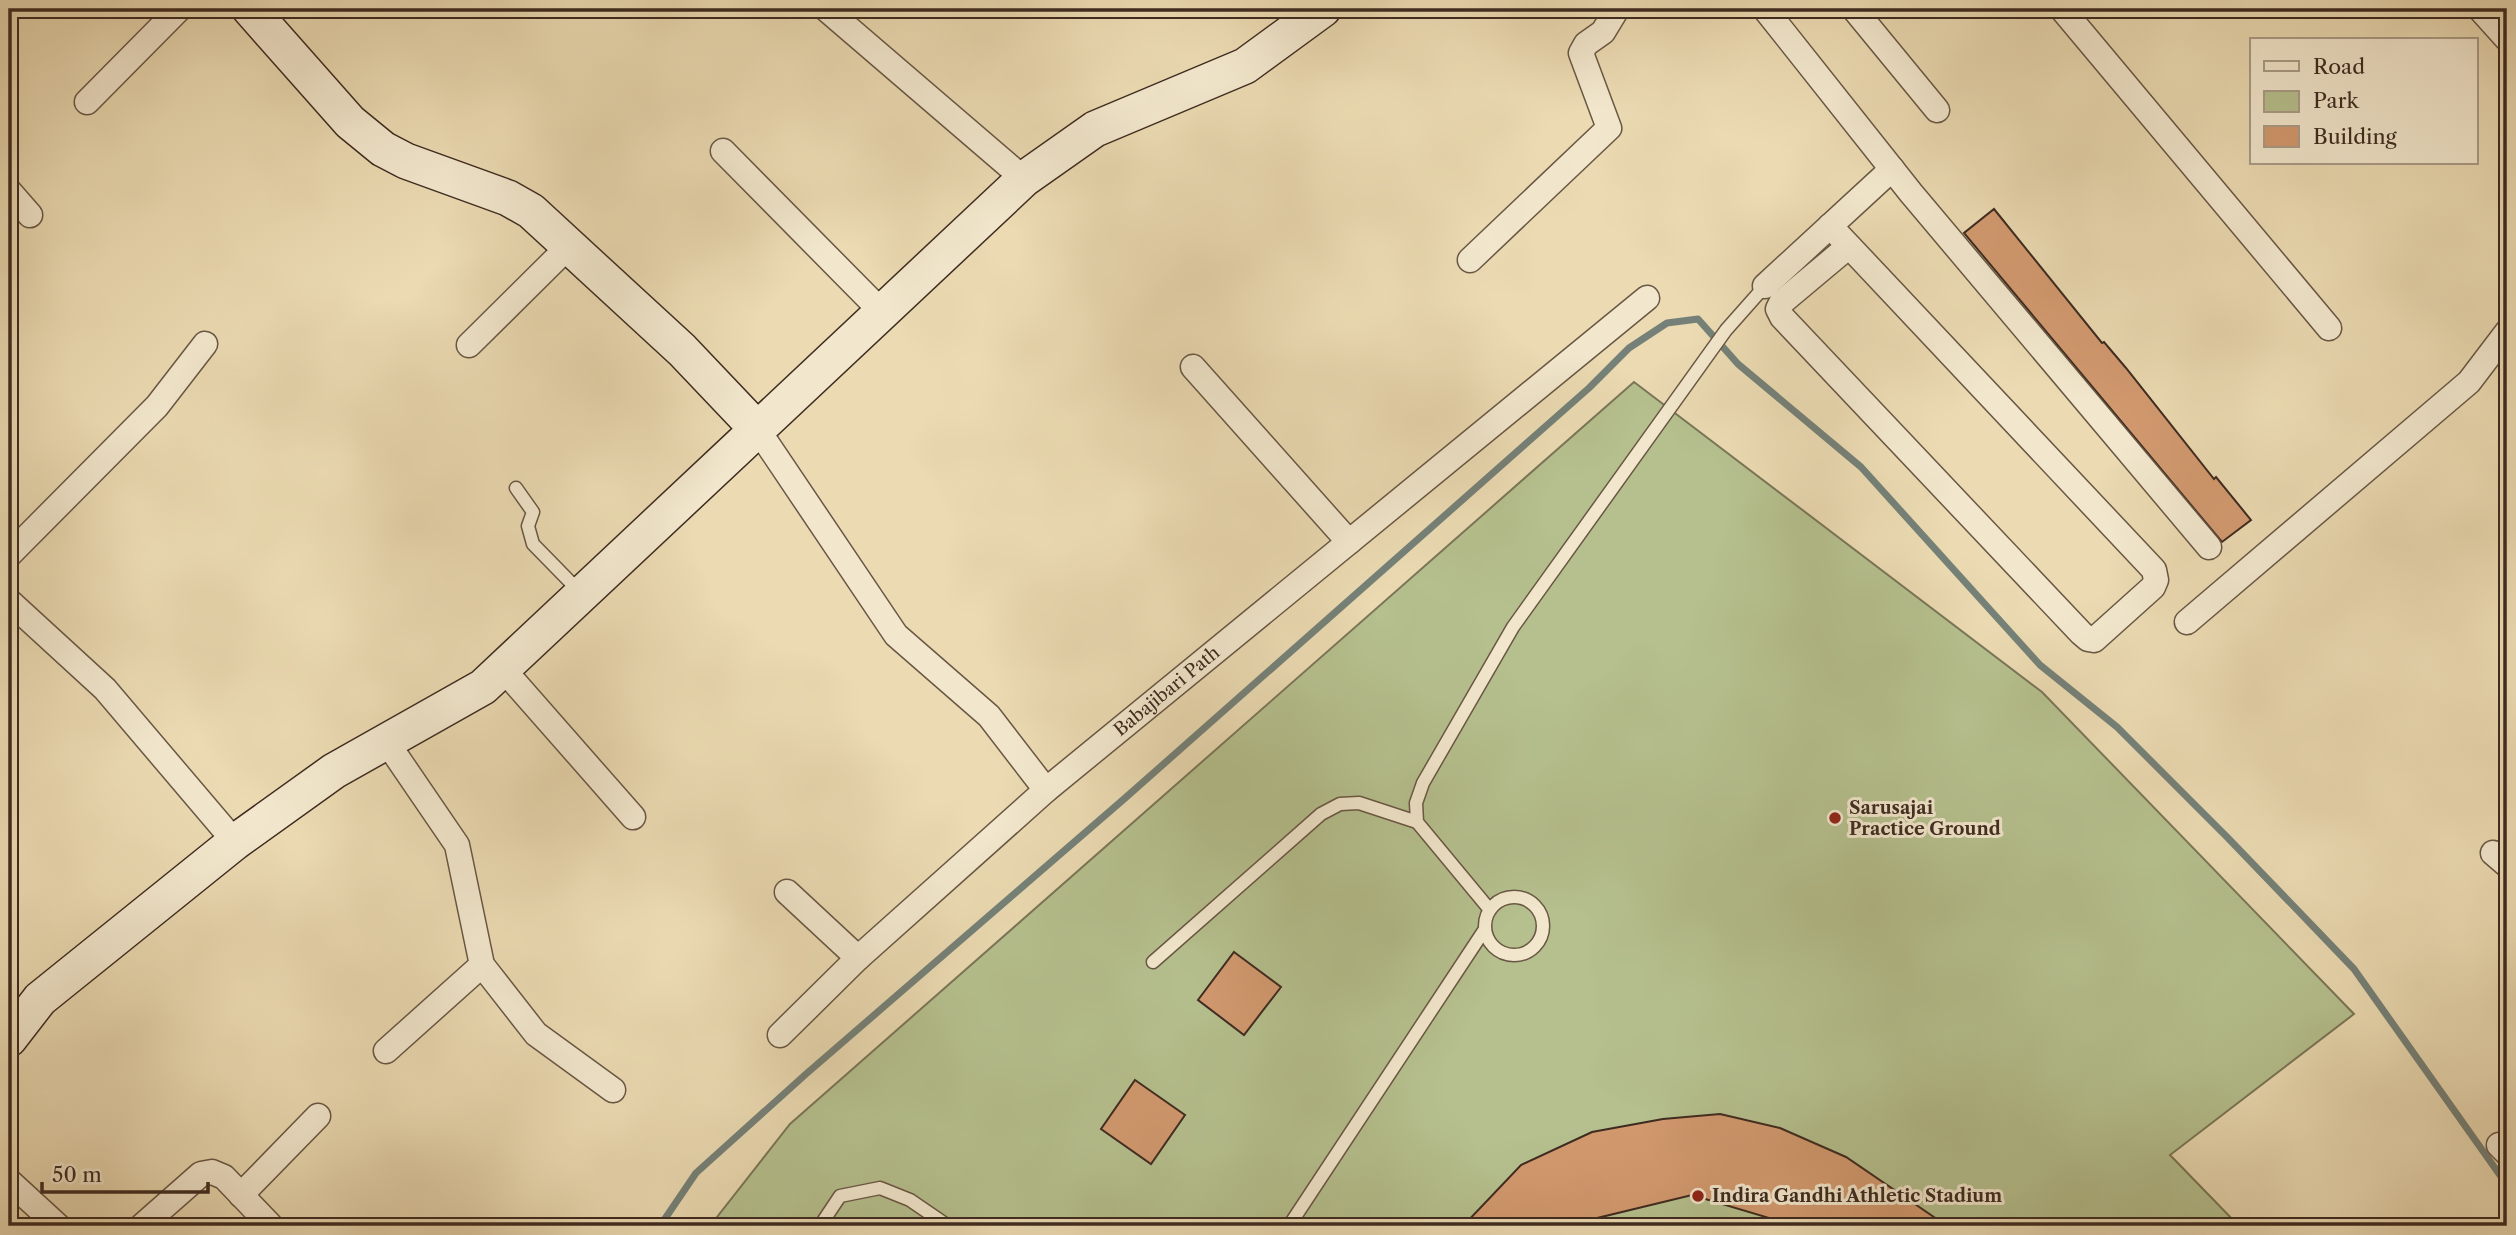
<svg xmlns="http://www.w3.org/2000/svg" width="2516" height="1235" viewBox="0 0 2516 1235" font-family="'Libre Caslon Text',serif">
	<rect width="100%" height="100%" fill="#ebdab2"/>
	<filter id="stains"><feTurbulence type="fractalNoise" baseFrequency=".00286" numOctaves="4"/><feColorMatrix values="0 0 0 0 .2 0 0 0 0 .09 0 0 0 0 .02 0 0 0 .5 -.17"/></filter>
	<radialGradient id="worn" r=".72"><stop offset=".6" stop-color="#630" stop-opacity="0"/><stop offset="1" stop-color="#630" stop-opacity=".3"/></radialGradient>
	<!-- green -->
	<path fill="#b5c08e" stroke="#7a7657" stroke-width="2" d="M1634 382 2042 692 2354 1014 2170 1155 2239 1226H710L790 1124Z"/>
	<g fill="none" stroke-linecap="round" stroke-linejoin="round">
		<!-- stream -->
		<path stroke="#758178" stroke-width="7" d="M660 1226 696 1173 806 1074 1124 799 1589 388 1629 348 1667 323 1698 319 1738 364 1861 467 2040 665 2117 727 2227 837 2354 969 2507 1185"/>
	</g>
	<!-- building -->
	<path fill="#d2996f" stroke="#3e2b20" stroke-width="2" d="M1994 209 2102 343 2104 342 2126 368 2214 479 2216 477 2251 520 2222 542 1964 233Z
		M1234 952 1281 987 1244 1035 1198 1000Z
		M1135 1080 1185 1115 1151 1164 1101 1129Z
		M1720 1114 1780 1128 1846 1157 1947 1226H1796L1692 1195 1589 1220 1582 1226H1463L1521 1165 1592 1132 1663 1119Z"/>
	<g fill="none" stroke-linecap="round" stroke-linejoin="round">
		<defs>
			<path id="lane" d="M516 488 533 512 528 526 533 544 580 592
				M1485 926a29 29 0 1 1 58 0a29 29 0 1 1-58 0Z
				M1490 910 1417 822 1416 803 1423 783 1513 627 1726 330 1765 286
				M1153 962 1321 814 1340 804 1359 803 1417 822
				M9 999 27 1014
				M820 1226 840 1196 880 1188 910 1200 948 1226
				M1289 1226 1485 929"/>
			<g id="street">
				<path d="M826 9 1024 179"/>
				<path d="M1765 9 1911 193 2209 547"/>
				<path d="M1854 9 1937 110"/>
				<path d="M2062 9 2329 328"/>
				<path d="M2480 9 2507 39"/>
				<path d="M87 102 179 9"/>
				<path d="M723 151 883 313"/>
				<path d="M9 191 30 215"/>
				<path d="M1830 226 1849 246 2154 570 2156 580 2153 587 2094 640 2088 639 2081 633 1782 317 1778 309 1781 303 1849 246"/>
				<path d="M1470 260 1609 128 1581 53 1586 44 1603 32 1617 9"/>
				<path d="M1765 286 1892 169"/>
				<path d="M469 345 569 246"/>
				<path d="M1193 367 1349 542"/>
				<path id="s1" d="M758 430 896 635 989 716 1046 790 1647 298"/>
				<path d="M9 555 157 406 205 344"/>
				<path d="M9 601 105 689 235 842"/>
				<path d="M2187 622 2469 382 2507 332"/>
				<path d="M503 669 633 817"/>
				<path d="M386 741 457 845 482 965 536 1034 613 1090"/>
				<path d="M2493 853 2507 865"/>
				<path d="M787 892 858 958 1046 790"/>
				<path d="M780 1035 858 958"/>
				<path d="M386 1051 482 965"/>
				<path d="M2499 1145 2507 1153"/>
				<path d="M9 1181 58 1226"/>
				<path d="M241 1195 318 1116"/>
				<path d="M142 1226 201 1174 212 1172 224 1177 271 1226"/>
			</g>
			<path id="secondary" d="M250 9 350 122 383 149 406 161 508 198 531 211 682 350 758 430
				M9 1039 40 999 235 842 334 771 483 687 1024 179 1095 129 1245 66 1323 9"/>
		</defs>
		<!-- lane casing -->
		<use href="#lane" stroke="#695744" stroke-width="15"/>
		<!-- street casing -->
		<use href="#street" stroke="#695744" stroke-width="27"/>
		<!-- secondary casing -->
		<use href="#secondary" stroke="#3e2b20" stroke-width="38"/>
		<!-- lane -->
		<use href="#lane" stroke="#f2e7cd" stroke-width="12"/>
		<!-- street -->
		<use href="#street" stroke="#f2e7cd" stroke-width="24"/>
		<!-- secondary -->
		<use href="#secondary" stroke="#f2e7cd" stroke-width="35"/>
	</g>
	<!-- markers -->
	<g fill="#8f2418" stroke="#f2e7cd" stroke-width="2.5">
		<circle cx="1835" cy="818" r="7"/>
		<circle cx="1698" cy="1196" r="7"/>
	</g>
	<g text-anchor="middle" stroke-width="6" stroke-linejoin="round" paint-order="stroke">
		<!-- street labels -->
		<g font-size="18" fill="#3e2b20" stroke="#f2e7cd">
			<text dy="6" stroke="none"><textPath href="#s1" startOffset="620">Babajibari Path</textPath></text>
		</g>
		<!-- poi labels -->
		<g font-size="18" font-weight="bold" fill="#3e2b20" stroke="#f2e7cd" text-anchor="start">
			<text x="1849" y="814">Sarusajai<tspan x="1849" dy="21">Practice Ground</tspan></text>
			<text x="1712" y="1202">Indira Gandhi Athletic Stadium</text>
		</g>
	</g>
	<!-- margin -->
	<rect width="2516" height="1235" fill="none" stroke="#ebdab2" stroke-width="35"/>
	<rect x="10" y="10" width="2495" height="1214" fill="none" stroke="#3e2b20" stroke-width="3.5"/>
	<rect x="18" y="18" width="2481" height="1200" fill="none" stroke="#3e2b20" stroke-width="2"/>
	<!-- legend -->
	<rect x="2250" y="38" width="228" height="126" fill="#f2e7cd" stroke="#aa9c88" stroke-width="2"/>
	<rect x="2264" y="61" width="35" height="10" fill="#f2e7cd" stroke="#aa9c88" stroke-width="2"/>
	<text x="2313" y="74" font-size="21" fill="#3e2b20">Road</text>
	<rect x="2264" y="91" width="35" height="21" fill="#b5c08e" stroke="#aa9c88" stroke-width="2"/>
	<text x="2313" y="108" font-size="21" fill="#3e2b20">Park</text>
	<rect x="2264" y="126" width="35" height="21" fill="#d2996f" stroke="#aa9c88" stroke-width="2"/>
	<text x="2313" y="144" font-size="21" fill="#3e2b20">Building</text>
	<!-- scale -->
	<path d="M42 1182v10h166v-10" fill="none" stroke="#3e2b20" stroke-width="3.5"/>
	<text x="52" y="1182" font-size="21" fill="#3e2b20" stroke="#f2e7cd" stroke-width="5" paint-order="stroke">50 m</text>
	<rect width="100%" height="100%" filter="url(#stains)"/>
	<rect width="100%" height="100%" fill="url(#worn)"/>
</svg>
